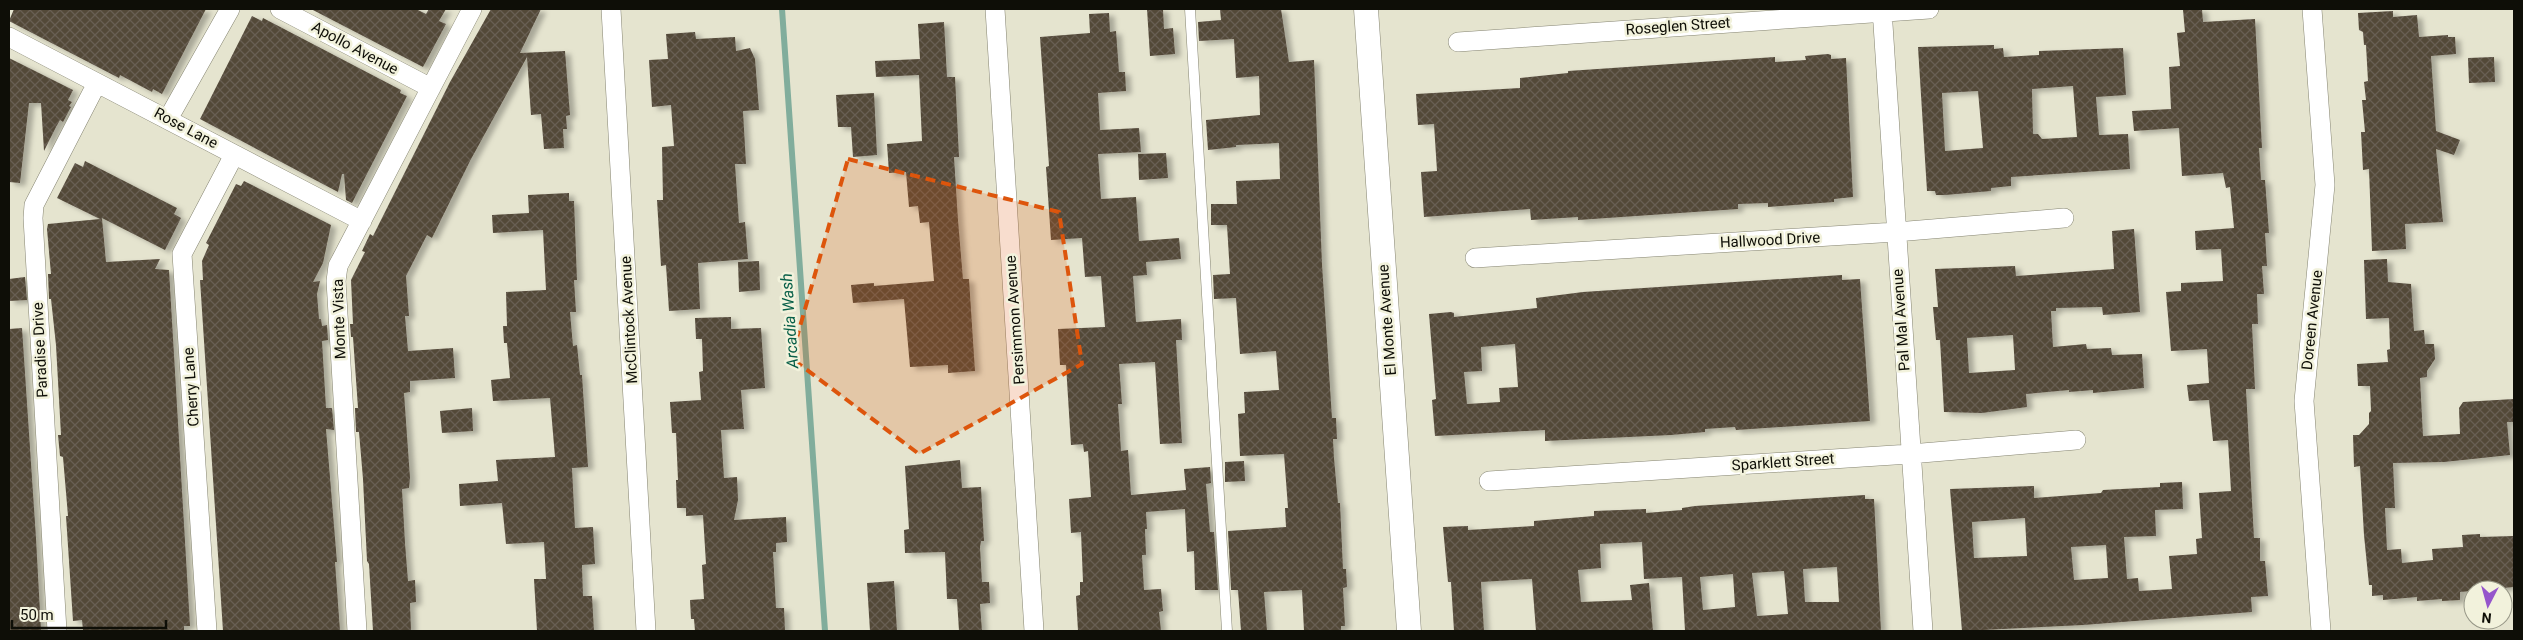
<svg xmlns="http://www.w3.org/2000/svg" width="2523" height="640" viewBox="0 0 2523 640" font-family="Roboto,sans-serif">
	<defs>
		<pattern id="building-cross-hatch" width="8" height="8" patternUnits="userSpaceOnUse" patternTransform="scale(1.25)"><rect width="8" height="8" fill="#534839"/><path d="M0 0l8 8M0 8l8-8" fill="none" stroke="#675e52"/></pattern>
		<filter id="shadow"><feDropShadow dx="5.5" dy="3" stdDeviation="2.5" flood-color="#0004"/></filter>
	</defs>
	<rect width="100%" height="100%" fill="#e5e4cf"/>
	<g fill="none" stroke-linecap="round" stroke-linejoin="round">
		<!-- stream -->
		<path stroke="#81ad9c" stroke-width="6" d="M782 9 825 631"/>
	</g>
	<!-- building -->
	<path fill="url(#building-cross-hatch)" fill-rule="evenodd" filter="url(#shadow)" d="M14 9H206L162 94 153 89 152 92 120 75 119 78 9 21Z
		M311 9H416L426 14 429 9H446L439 21 446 24 423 67Z
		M491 9H541L520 53 565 51 570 115 566 116 567 129H563L564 148 544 149 541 114 531 115 527 57 470 161 432 238 427 235 406 276 409 316H405L408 351 453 348 455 378 410 381V392L404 393 410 478 409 488 402 489 405 543 408 581 415 580 416 602 410 603 411 631H373L369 564 367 561 363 479 359 432H356L355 408H358L353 337H351L350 324H353L351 280 365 252 362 251 370 234 373 236 450 82Z
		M1147 9H1163L1164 29 1173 28 1175 54 1150 56Z
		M1220 9H1281L1289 62 1314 60 1322 264 1332 418H1336L1337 439H1333L1334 458 1338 503H1340L1343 569H1346L1347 587 1343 588 1345 626H1341V631H1304L1302 590 1264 592 1267 631H1241L1238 590H1231L1228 531 1286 527 1285 508H1288L1284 454 1240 456 1238 414 1245 413 1244 392 1279 390 1276 351 1240 354 1236 298 1214 299 1213 275 1230 274 1227 225H1211V204H1237L1236 181 1280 179 1279 143 1236 145V147L1208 150 1206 120 1260 115 1259 76 1236 78 1234 39 1199 41 1198 22 1221 20Z
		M2202 9 2203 22 2255 19 2262 148H2259L2261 180H2265L2269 233H2265L2267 266H2262L2264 294H2257L2258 324H2252L2255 389H2246L2254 538H2260V561H2265L2268 596 2251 597 2252 612 2083 625 1962 631 1950 489 2034 486V498L2101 493 2103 490 2160 487V483L2182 482 2183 509 2155 510 2156 536 2124 537 2127 579 2138 578 2139 591 2172 589 2169 556 2197 554 2196 539 2202 538 2199 493 2231 491 2228 440 2213 441 2209 400 2189 401 2187 385 2209 383 2207 349 2171 351 2166 292 2181 291V283L2223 281 2221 249 2196 250 2195 231 2234 228 2230 187 2226 188 2223 173 2182 176 2179 128 2134 131 2132 111 2171 109 2169 67 2180 66 2177 33 2185 32 2183 10ZM2025 518 2027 556 1974 558 1972 522ZM2106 545 2108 578 2074 580 2071 547Z
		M2393 11V17L2417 15 2419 37 2448 35V37H2455L2456 54 2431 56 2436 131 2460 140 2454 155 2436 149 2443 222 2405 224 2406 249 2372 251 2369 169 2363 170 2361 132H2365L2362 100H2366L2364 82 2368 81 2366 45H2364L2363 32 2359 30 2358 13Z
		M1109 13 1110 32 1116 31 1119 72H1125L1126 91 1098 93 1100 130 1139 128 1141 152 1098 154 1101 199 1136 197 1139 241 1179 238 1181 259 1146 262 1147 275 1133 276 1136 322 1181 319 1182 340H1176L1182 443 1160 444 1155 362 1119 364 1122 404H1118L1121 451 1128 450 1131 495 1186 490 1184 469 1210 467 1211 483 1206 484 1210 532H1214L1218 590H1195L1194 551 1187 552 1185 509 1146 512 1147 529H1145L1146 555H1142L1144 590 1161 589 1163 611 1159 612 1161 631H1078L1076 596 1080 595V582H1083L1081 532 1071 533 1069 499 1091 497 1088 451 1084 452 1083 444 1071 445 1066 365H1060L1058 329 1105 327 1101 276 1085 277 1082 238 1051 240 1046 167 1049 166 1040 37 1090 33 1089 14Z
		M252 16 262 21 263 18 401 90 400 93 407 96 352 203 346 200 344 174H342L338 192 200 119Z
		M944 22 947 77H955L959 157H954L958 220 963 279H969L975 371 948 373V365L910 367 904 299 853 303 851 285 874 283V286L934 281 929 222 920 223 918 206 909 207 906 172 889 173 887 144 922 141 919 75 876 77 875 61 920 59 918 24Z
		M695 32 696 39 735 37 736 51 750 48 755 59 759 110 743 111 746 164H735L739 223 745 222 748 259 698 263 700 309 669 311 666 265 661 266 657 200H663L662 147 674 146 671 105 652 107 649 60 668 59 666 34Z
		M1994 45V49L2003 48 2004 57 2039 55V51L2123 48 2126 95 2096 97 2099 135 2128 134 2130 169 2011 177V186L1991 188V191L1945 195H1936L1935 191H1927L1918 47ZM2073 86 2077 137 2042 139 2038 134H2033L2032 89ZM1978 91 1983 148 1945 151 1942 93Z
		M1828 54 1831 55V59L1846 58 1853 197 1834 199V202L1768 207V203L1738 204V209L1578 220V217L1531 220 1530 209 1424 217 1421 172 1437 171 1434 124 1418 125 1416 94 1520 88V78L1568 73V71L1775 57V62L1806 60 1805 56Z
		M2494 57 2495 82 2469 83 2468 58Z
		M9 58 73 90 68 100 72 102 69 106 71 107 63 122 60 120 56 127 44 151 41 103H29L20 183 9 182Z
		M874 93 877 155 853 157 851 127H838L836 95Z
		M1166 153 1168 178 1139 180 1138 154Z
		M85 161 177 208 174 214 181 218 165 250 102 218 106 262 160 259 155 269 169 270 190 626H184V631H91L83 630 82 620 73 621 66 516H68L63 457 60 456 58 435H61L56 345 51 299H49L48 274H51L47 229 48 224 100 219 57 198 75 163 83 167Z
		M244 181 331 225 323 263 313 282 320 281 317 294 319 319H321L322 326 327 325 328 340 322 341 326 408H332L334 430 326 429 337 562H335L340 631H223L200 280H203L202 261 209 245 206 243 236 184 241 186Z
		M569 193V201H574L577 280H574L576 312H570L573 346 577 345 580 375H582L588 467 572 468 575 528 593 527 595 564 582 565 583 596H592L594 631H537L534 579H546L544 542 506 544 502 503 460 506 459 484 498 481 496 460 555 457 550 398 493 401 491 380 510 378 507 343H504L503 326H507L506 292 546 290 543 230 493 233 492 215 529 213 528 195Z
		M2134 229 2140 312 2103 315 2102 307 2056 308V311H2051L2053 347 2086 344 2087 349 2111 348 2112 355 2142 354 2144 388 2093 393V390L2069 392V390L2026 394 2027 407 1982 413 1944 412 1940 340H1936L1933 307H1938L1935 269 2015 266 2016 276 2114 269 2112 231ZM2013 335 2015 370 1969 373 1967 338Z
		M2387 259 2388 282 2411 284 2414 331 2424 330 2425 344H2434L2435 359 2427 371V377L2420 378 2423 436 2460 434 2459 408 2463 402 2514 399V422H2507L2510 455 2444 462 2393 463 2395 508H2385L2387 550 2401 549 2402 563 2433 560 2432 549 2463 547 2462 535 2480 534V537L2514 536V587L2460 592V600L2442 601V599L2417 601V597L2383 600V595L2372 596V585H2369L2364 535 2360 466 2354 467 2353 435H2359L2369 424V413L2371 411 2370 386H2358L2357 364 2388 362 2387 350 2390 349 2389 318 2366 319 2364 260Z
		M759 261 760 290 739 292 738 262Z
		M1842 275V280L1860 279 1870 421 1736 430 1735 427 1705 429V432L1671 435 1545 441V430L1435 436 1432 400 1436 399 1429 314 1451 312 1454 313V317L1537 308 1536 298 1583 292ZM1515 344 1518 387 1499 388 1500 402 1467 404 1464 372 1482 371 1481 347Z
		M25 277 27 300 9 301V279Z
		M731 317V329L761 328 765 388 741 390 744 429 721 430 724 478 737 477 738 500 734 520 786 517 787 542 776 543V552H773L776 608H784L785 631H695L694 619H691L690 600 704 599 702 565 706 564 703 515 686 516V508H677L676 480H678L676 433H672L670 402 701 400 699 372 703 371 702 339H696L695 318Z
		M22 328 36 538 41 631H9V329Z
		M472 408 473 431 442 433 440 411Z
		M960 460 962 488 981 487 984 541H981L980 547 982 582H989L990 603 980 604 982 631H959L957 599H947L945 552 905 553 904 530 909 529 905 466Z
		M1244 461 1245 481 1225 482V462Z
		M1865 495V499H1874L1881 631H1685L1682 577 1644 579 1642 542 1600 544 1601 568 1578 570 1581 602 1632 600 1630 585 1649 583 1653 631H1536L1532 579 1481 582 1484 631H1454L1451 582H1448L1443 527 1468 526V530L1534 526V521L1594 516V511L1646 509V513L1682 510V508L1695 506ZM1837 567 1839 602H1805L1803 569ZM1784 571 1788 614 1757 616 1752 573ZM1733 574 1735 607 1703 610 1700 577Z
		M894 581 897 631H870L867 583Z"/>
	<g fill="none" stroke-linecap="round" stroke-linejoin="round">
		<defs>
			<path id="service" d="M1190 9 1227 631"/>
			<path id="minor" d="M280 9 431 88
				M611 9 646 631
				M995 9 1034 631
				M1882 9 1923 631
				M2312 9 2325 185 2304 401 2321 631
				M9 37 362 221
				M1458 42 1929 9
				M168 119 230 9
				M1475 258 1896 232 2064 218
				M1489 481 1910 454 2076 440
				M57 631 33 218 34 205 97 83
				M207 631 182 254 234 155
				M357 631 336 281 338 266 472 9"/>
			<path id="tertiary" d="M1366 9 1409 631"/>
		</defs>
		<!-- service casing -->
		<use href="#service" stroke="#858471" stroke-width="11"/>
		<!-- minor casing -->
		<use href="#minor" stroke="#858471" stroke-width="20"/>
		<!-- tertiary casing -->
		<use href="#tertiary" stroke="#858471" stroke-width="25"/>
		<!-- service -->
		<use href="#service" stroke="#fff" stroke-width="10"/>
		<!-- minor -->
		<use href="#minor" stroke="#fff" stroke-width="19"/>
		<!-- tertiary -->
		<use href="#tertiary" stroke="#fff" stroke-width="24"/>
	</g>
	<!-- marked area -->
	<path fill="#dd550c" fill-opacity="0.2" stroke="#dd550c" stroke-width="4" stroke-dasharray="10 6" stroke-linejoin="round" d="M848 159 1059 212 1082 364 919 454 791 358Z"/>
	<g text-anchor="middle" stroke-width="5" stroke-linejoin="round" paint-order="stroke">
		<!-- street labels -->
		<g font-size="15" fill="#0e0e07" stroke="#f2f2dc">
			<text transform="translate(1678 26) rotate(-4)" y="5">Roseglen Street</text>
			<text transform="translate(355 48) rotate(28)" y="5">Apollo Avenue</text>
			<text transform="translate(186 128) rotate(28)" y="5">Rose Lane</text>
			<text transform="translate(1770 240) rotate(-3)" y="5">Hallwood Drive</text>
			<text transform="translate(339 319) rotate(-92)" y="5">Monte Vista</text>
			<text transform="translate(629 320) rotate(-93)" y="5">McClintock Avenue</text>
			<text transform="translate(1015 320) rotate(-94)" y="5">Persimmon Avenue</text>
			<text transform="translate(1387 320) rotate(-94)" y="5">El Monte Avenue</text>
			<text transform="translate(1901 320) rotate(-94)" y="5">Pal Mal Avenue</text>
			<text transform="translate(2312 320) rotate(-84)" y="5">Doreen Avenue</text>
			<text transform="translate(40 350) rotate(-93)" y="5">Paradise Drive</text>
			<text transform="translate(191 387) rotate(-94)" y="5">Cherry Lane</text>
			<text transform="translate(1783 462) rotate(-4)" y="5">Sparklett Street</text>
		</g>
		<!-- water labels -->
		<g font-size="16" font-style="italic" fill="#085f48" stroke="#f2f2dc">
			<text transform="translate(789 321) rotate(-94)" y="6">Arcadia Wash</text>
		</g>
	</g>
	<!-- border -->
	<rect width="2523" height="640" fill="none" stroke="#0e0e07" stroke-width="20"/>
	<!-- north arrow -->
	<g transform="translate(2488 605) rotate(186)"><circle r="24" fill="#f2f2dc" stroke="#979787"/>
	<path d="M0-4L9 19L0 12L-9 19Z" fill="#9555cb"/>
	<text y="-8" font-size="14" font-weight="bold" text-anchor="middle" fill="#0e0e07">N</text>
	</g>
	<!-- scale -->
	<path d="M12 620v8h154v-8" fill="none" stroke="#0e0e07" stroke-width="2.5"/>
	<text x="20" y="620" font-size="15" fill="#0e0e07" stroke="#f2f2dc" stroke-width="4" paint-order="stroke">50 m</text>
</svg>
